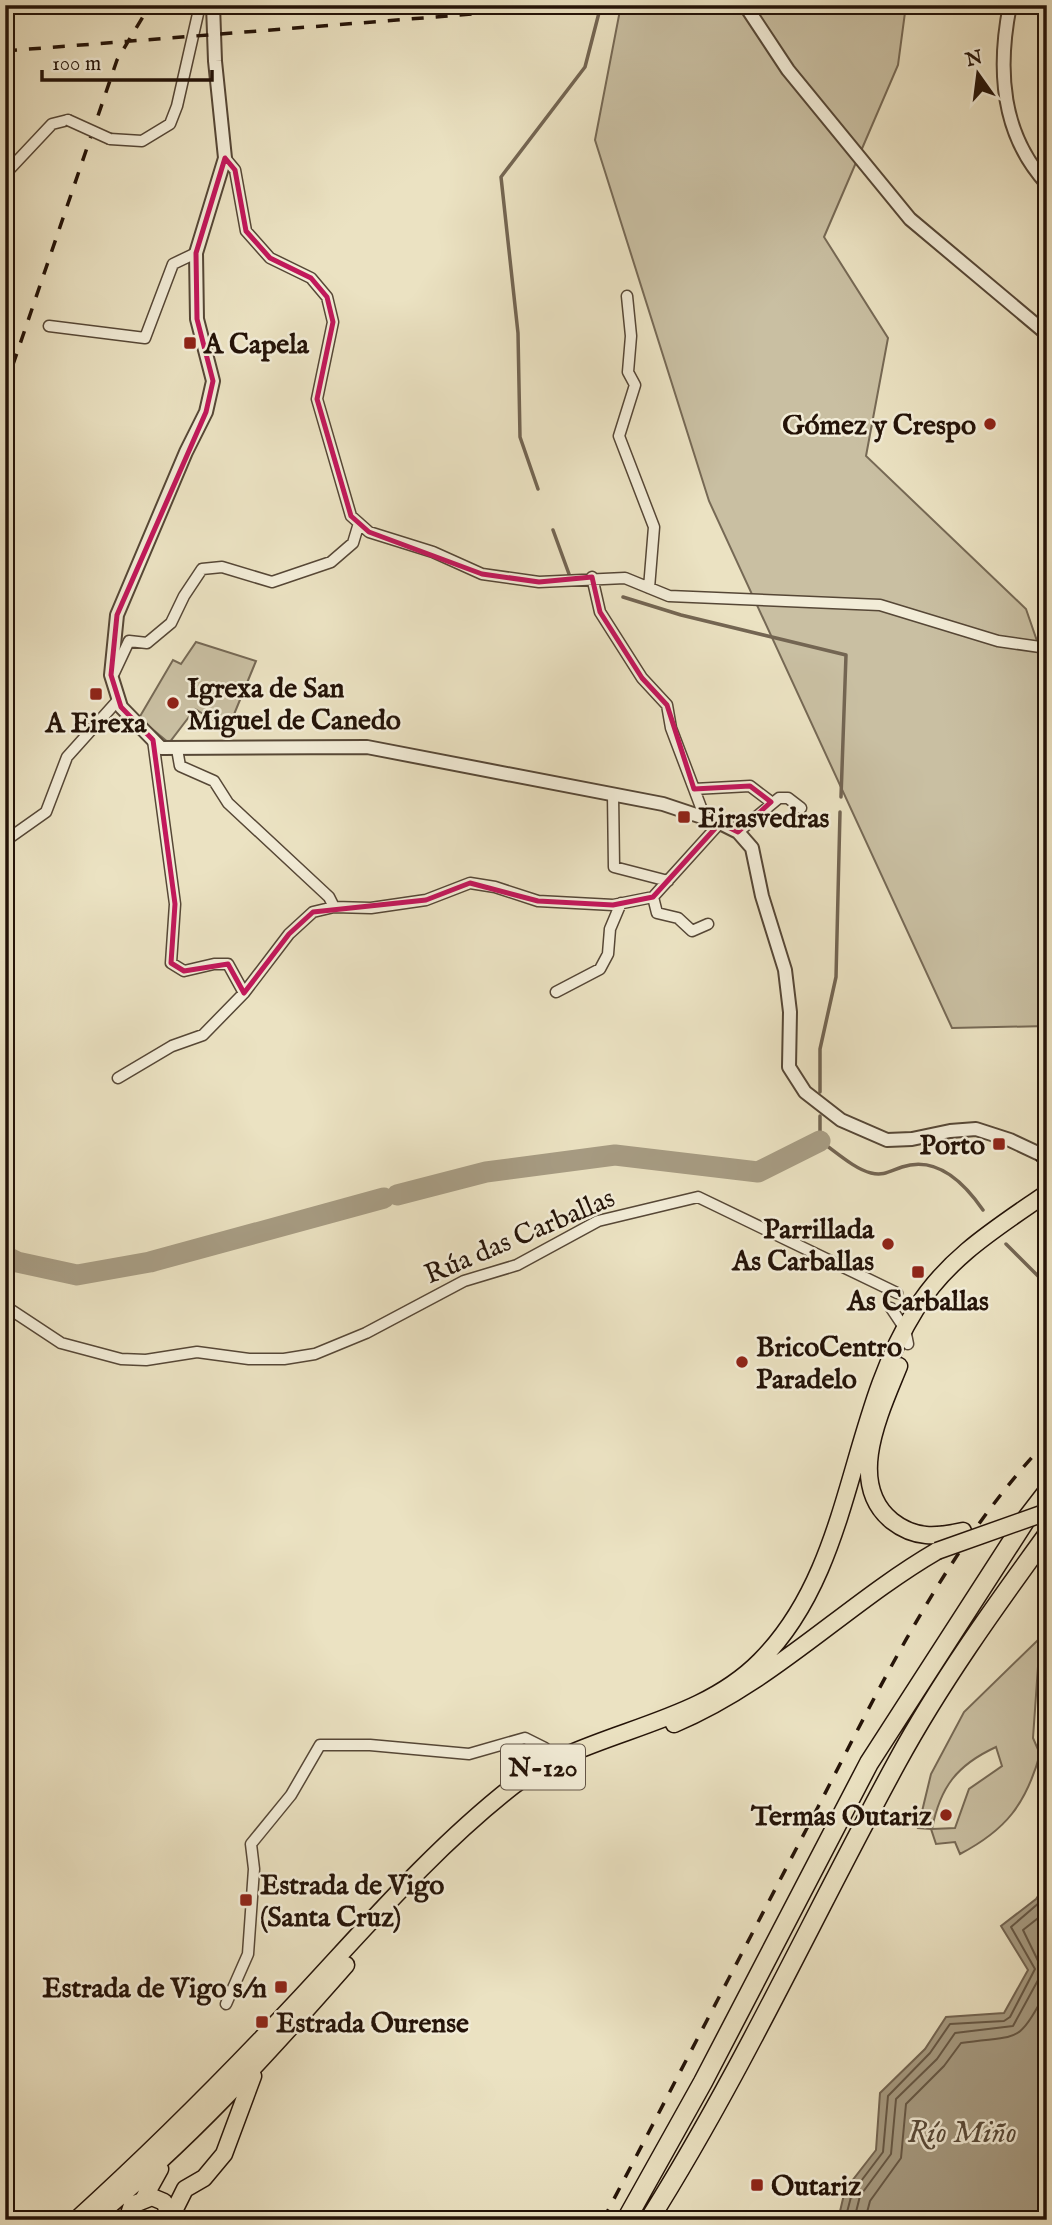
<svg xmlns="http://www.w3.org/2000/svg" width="1052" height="2225" viewBox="0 0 1052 2225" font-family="'IM FELL English',serif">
	<rect width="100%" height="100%" fill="#ebe2c2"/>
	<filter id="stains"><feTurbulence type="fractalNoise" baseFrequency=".00286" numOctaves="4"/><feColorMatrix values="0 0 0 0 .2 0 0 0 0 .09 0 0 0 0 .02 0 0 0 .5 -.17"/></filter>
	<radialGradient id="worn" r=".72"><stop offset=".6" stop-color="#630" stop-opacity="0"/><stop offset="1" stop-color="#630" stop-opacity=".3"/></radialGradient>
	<!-- green -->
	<path fill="#c9bfa2" stroke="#766955" stroke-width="2" fill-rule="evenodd" d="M621 5H906L898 65 824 237 888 338 866 456 1026 609 1047 670V1026L952 1028 709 501 595 140Z
		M196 642 256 661 228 729 195 709 169 743 139 718 173 660 181 664Z
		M1040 1638 1033 1738 1040 1754C1026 1804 1006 1830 960 1854L955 1842 936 1844 931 1829 918 1828 931 1774 964 1712ZM996 1747 1002 1766 969 1789 955 1828 932 1829C940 1787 957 1765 996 1747Z"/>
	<!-- water -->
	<path fill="#a79c83" stroke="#736552" stroke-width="2" d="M1047 1883V2220H838L845 2190 876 2150 880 2093 925 2049 946 2017 1004 2013 1028 1970 1001 1926 1036 1899Z"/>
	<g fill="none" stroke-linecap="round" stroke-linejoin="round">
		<!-- shore -->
		<path stroke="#665846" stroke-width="2" d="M845 2220 852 2193 883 2152 888 2096 930 2053 950 2024 1004 2021 1010 2017 1035 1969 1011 1927 1047 1896
			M854 2220 860 2196 891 2154 896 2099 937 2059 955 2033 1013 2026 1043 1971 1023 1930 1047 1911
			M865 2220 870 2201 901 2158 906 2104 944 2066 961 2043C1021 2034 1016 2047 1047 1990"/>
		<!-- stream -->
		<path stroke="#736552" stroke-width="3.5" d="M538 489 520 437 518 333 501 177 585 67 601 5
			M553 530 569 574
			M623 597 681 615 846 655 841 797
			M820 1092V1049L836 977 840 812
			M820 1116V1141C834 1150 854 1169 871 1173 884 1176 890 1171 902 1167 938 1155 965 1184 983 1210
			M1006 1244 1047 1285"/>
		<!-- river -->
		<path stroke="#a79c83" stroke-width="21" d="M397 1195 486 1172 615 1155 758 1172 820 1141
			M5 1256 17 1262 77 1275 150 1262 384 1198"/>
		<defs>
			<path id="minor" d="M110 139 142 141 170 124 177 106 200 5
				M225 158 235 170 246 231 270 258 311 278 327 297 333 322 317 399 351 516 369 532 433 552 482 574 539 582 625 578 669 596 880 605 998 641 1047 648
				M5 174 52 124 68 120
				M627 296 631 336 628 372 635 385 619 436 654 527 649 588
				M49 326 145 338 173 264 196 253
				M592 577 600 612 642 678 667 705 671 728 705 818
				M114 673 129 641 147 643 171 623 184 596 202 569 222 567 272 582 331 562 353 543 359 523
				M153 740 175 904 171 963 184 971 214 964H228L244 993
				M177 749 180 766 214 781 228 803 329 897 334 907
				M694 789 750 786 771 802
				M613 794 614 867 668 881
				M738 832 779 798H788L801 808
				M5 841 46 812 67 757 119 699
				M653 897 657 913 678 918 692 931 708 924
				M556 992 600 969 608 954 610 929 621 903
				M118 1078 172 1046 203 1035 244 993 289 934 313 912 334 907 371 908 426 900 470 883 495 887 538 901 613 905 653 897 720 823
				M5 1306 61 1343 121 1359 146 1360 197 1352 249 1359H284L315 1354 366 1333 464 1281 517 1265 598 1221 698 1197 897 1293
				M891 1308 905 1329 908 1344
				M226 2004 248 1954 254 1869 251 1844 291 1795 320 1745H370L469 1754 525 1738 545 1748 551 1763"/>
			<path id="tertiary" d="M213 5 215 61 225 158 196 253 197 319 213 381 206 412 186 452 117 615 111 675 121 707 161 748 367 747 663 804 720 823 738 832 752 848 762 896 785 970 790 1012 789 1067 805 1092 841 1120 887 1140 912 1139 950 1131 976 1129 1010 1140 1044 1156
				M745 5 788 70 910 219 1047 334
				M1010 5C997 70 1001 134 1047 184"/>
			<path id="trunk" d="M1044 1156 1047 1158
				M899 1366C881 1411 845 1483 892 1521 915 1539 936 1537 963 1531
				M674 1724C772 1683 846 1604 937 1551
				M144 2198 160 2169
				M172 2215 185 2189 204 2178 224 2154 253 2076
				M76 2220C154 2149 228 2075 300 1998 368 1925 434 1848 513 1786 586 1730 694 1728 760 1661 854 1567 847 1418 916 1309 948 1257 998 1227 1047 1193
				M92 2220C187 2143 266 2056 346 1965
				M127 2220 132 2205 152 2197 164 2202 172 2220"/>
			<path id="motorway" d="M626 2220 703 2082 869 1763 1027 1518 1047 1492
				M649 2220C742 2072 814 1914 897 1762 940 1683 994 1608 1047 1535"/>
		</defs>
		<!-- minor casing -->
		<use href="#minor" stroke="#564736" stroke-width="13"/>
		<!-- tertiary casing -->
		<use href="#tertiary" stroke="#564736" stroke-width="16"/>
		<!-- trunk casing -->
		<use href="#trunk" stroke="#241308" stroke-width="19"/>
		<!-- motorway casing -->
		<use href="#motorway" stroke="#241308" stroke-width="21"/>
		<!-- minor -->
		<use href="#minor" stroke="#f2ecd7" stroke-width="10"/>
		<!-- tertiary -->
		<use href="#tertiary" stroke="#f2ecd7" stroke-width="12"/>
		<!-- trunk -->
		<use href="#trunk" stroke="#ebe2c2" stroke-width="16"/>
		<!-- motorway -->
		<use href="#motorway" stroke="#ebe2c2" stroke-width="18"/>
		<!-- rail -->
		<path stroke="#241308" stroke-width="3.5" stroke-dasharray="12 12" stroke-linecap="butt" d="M5 51 587 5
			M5 388 117 60 150 5
			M603 2220C675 2082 746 1945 818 1807 883 1681 948 1545 1047 1441"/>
		<defs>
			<path id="minor-bridge" d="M68 120 110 139"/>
			<path id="trunk-bridge" d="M937 1551 1047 1512"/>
		</defs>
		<!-- minor-bridge casing -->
		<use href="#minor-bridge" stroke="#564736" stroke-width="13" stroke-linecap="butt"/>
		<!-- trunk-bridge casing -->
		<use href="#trunk-bridge" stroke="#241308" stroke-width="19" stroke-linecap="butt"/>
		<!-- minor-bridge -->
		<use href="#minor-bridge" stroke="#f2ecd7" stroke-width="10"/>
		<!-- trunk-bridge -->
		<use href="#trunk-bridge" stroke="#ebe2c2" stroke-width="16"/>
	</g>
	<!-- marked area -->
	<path fill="none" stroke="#c2185b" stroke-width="5" stroke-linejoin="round" d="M225 158 235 170 246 231 270 258 311 278 327 297 333 322 317 399 351 516 369 532 482 574 539 582 592 577 600 612 642 678 667 705 694 789 750 786 771 802 738 832 720 823 653 897 613 905 538 901 470 883 426 900 313 912 289 934 244 993 228 964 184 971 171 963 175 904 153 740 121 707 111 675 117 615 206 412 213 381 197 319 196 253Z"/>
	<!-- markers -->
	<g fill="#8f2418" stroke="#f2ecd7" stroke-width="2.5">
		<rect x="183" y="336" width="14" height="14" rx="3.5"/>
		<circle cx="990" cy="424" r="7"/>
		<rect x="89" y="687" width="14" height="14" rx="3.5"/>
		<circle cx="173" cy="703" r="7"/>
		<rect x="677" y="810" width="14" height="14" rx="3.5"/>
		<rect x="992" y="1137" width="14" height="14" rx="3.5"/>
		<circle cx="888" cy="1244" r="7"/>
		<rect x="911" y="1265" width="14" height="14" rx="3.5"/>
		<circle cx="742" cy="1362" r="7"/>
		<circle cx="946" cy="1815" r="7"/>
		<rect x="239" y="1893" width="14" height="14" rx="3.5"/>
		<rect x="274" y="1980" width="14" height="14" rx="3.5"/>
		<rect x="255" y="2015" width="14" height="14" rx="3.5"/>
		<rect x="750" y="2178" width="14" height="14" rx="3.5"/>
	</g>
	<g text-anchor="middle" stroke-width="5" stroke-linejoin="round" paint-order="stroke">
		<!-- shield labels -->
		<rect fill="#f2ecd7" stroke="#625446" stroke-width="2" x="501" y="1744.5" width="84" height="45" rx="5"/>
		<g font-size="26" font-weight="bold" fill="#241308">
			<text x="543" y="1776">N-120</text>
		</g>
		<!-- poi labels -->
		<g font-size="28" font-weight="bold" fill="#241308" stroke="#f2ecd7" text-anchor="start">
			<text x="204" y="353">A Capela</text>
			<text x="976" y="434" text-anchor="end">Gómez y Crespo</text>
			<text x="187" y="697">Igrexa de San<tspan x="187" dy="32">Miguel de Canedo</tspan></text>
			<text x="96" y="732" text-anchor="middle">A Eirexa</text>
			<text x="698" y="827">Eirasvedras</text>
			<text x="985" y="1154" text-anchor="end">Porto</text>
			<text x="874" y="1238" text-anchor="end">Parrillada<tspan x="874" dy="32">As Carballas</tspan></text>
			<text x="918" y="1310" text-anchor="middle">As Carballas</text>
			<text x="756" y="1356">BricoCentro<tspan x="756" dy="32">Paradelo</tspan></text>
			<text x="932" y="1825" text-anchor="end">Termas Outariz</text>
			<text x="260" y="1894">Estrada de Vigo<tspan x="260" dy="32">(Santa Cruz)</tspan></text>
			<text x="267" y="1997" text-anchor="end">Estrada de Vigo s/n</text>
			<text x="276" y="2032">Estrada Ourense</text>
			<text x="771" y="2195">Outariz</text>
		</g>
		<!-- street labels -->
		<g font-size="28" fill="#241308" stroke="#f2ecd7">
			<text transform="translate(519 1235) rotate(-23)" y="10">Rúa das Carballas</text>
		</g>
		<!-- water labels -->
		<g font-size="30" font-style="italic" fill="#584a39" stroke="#f2ecd7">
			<text x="962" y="2142">Río Miño</text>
		</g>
	</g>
	<!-- margin -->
	<rect width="1052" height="2225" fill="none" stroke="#ebe2c2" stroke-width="28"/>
	<rect x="7" y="7" width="1038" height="2211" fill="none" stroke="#241308" stroke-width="3.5"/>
	<rect x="14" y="14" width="1024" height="2197" fill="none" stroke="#241308" stroke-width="2"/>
	<!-- north arrow -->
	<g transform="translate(978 74) rotate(346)" stroke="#f2ecd7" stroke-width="5" paint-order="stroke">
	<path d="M0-5L12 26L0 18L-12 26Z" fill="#241308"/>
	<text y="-10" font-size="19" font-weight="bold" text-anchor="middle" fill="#241308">N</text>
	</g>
	<!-- scale -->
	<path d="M42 70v10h170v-10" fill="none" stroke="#241308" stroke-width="3.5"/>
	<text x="52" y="70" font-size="21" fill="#241308" stroke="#f2ecd7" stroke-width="5" paint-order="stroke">100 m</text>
	<rect width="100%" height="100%" filter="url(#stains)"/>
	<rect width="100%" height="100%" fill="url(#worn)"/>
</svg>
